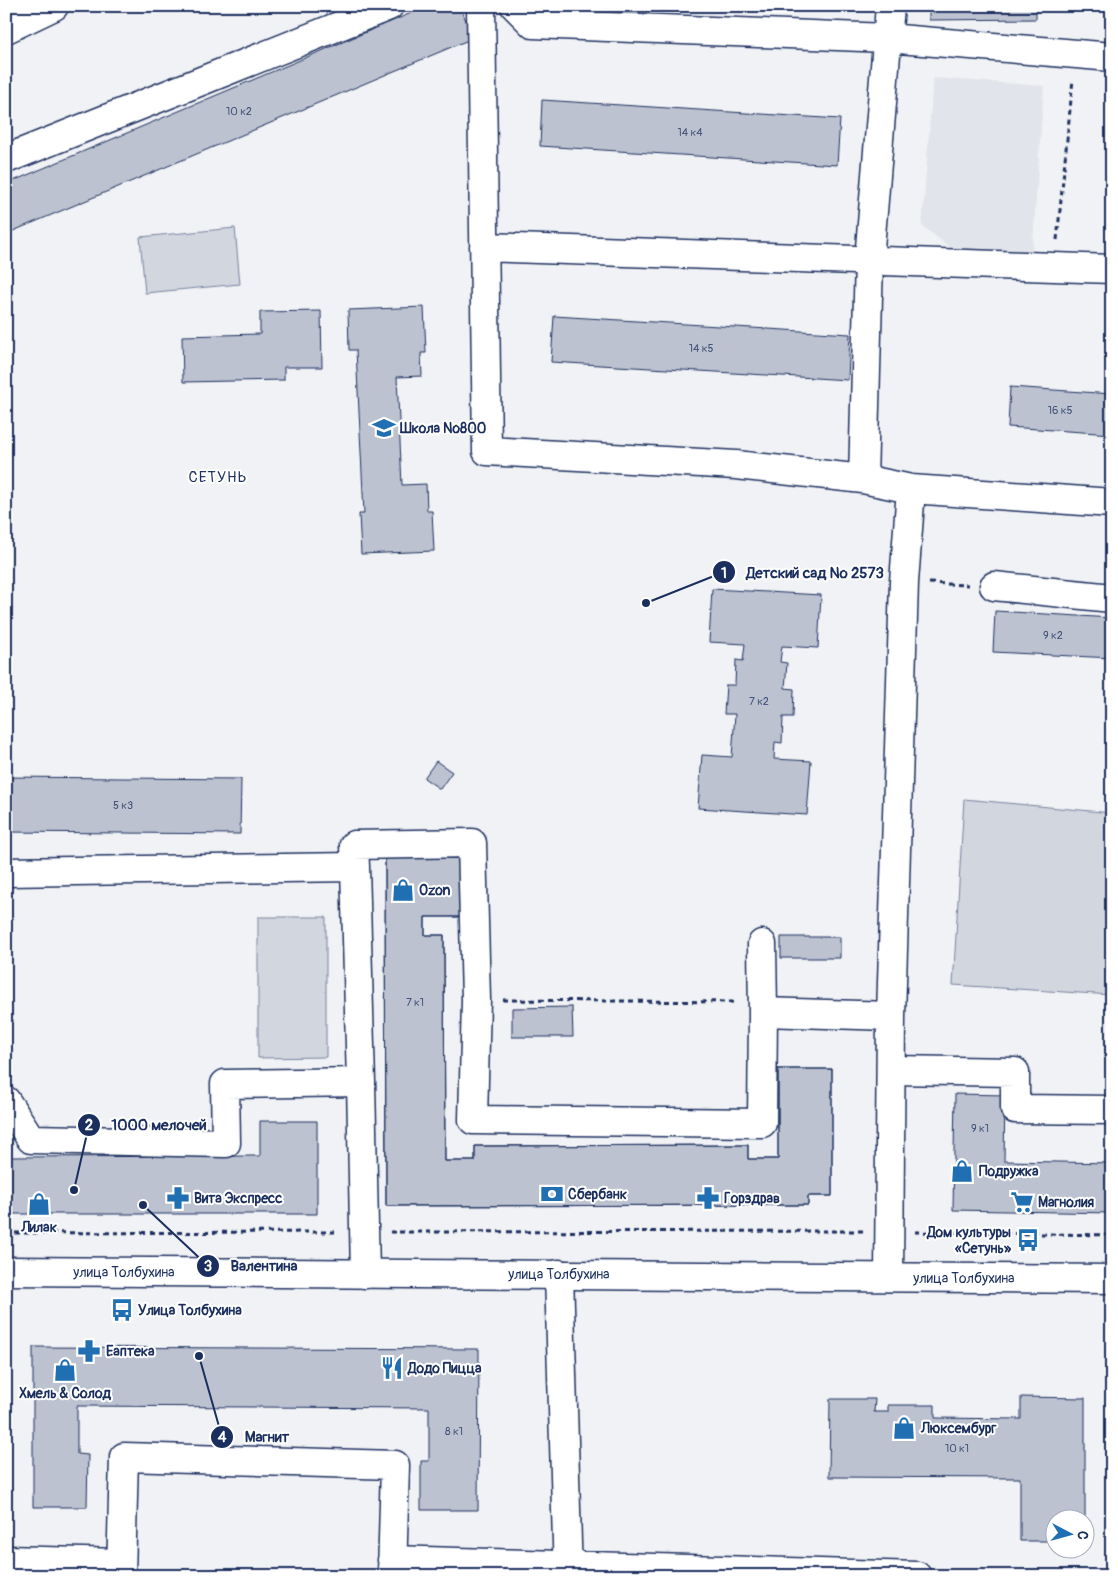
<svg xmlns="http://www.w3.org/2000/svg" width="1118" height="1582" viewBox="0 0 1118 1582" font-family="Pangolin,sans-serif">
	<rect width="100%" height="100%" fill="#f1f2f5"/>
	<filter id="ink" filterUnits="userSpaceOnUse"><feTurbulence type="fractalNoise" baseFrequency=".02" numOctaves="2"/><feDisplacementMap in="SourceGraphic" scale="10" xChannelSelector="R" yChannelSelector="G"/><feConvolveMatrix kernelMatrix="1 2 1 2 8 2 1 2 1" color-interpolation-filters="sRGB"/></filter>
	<g filter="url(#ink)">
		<!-- built -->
		<path fill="#e1e4ea" d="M933 78 1044 86 1032 254 952 249 922 226Z"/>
		<!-- green -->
		<path fill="#d2d6df" stroke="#76829e" d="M235 228 240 284 145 293 140 237Z
			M964 799 1112 813V995L953 985Z
			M258 917H326V1057L258 1058Z"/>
		<!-- building -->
		<path fill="#bcc2d0" stroke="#1b2f5e" d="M428 6H460L473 38 6 234V184Z
			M929 6H1036V19L929 20Z
			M542 100 840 119 837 165 540 146Z
			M424 307 426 353H421L422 376 397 377 402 485 426 484 427 511H432L434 551 361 554 359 514H364L356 350H349L348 310Z
			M321 311 322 367H284V380L183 382 182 336 260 334V312Z
			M554 316 850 334 848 380 551 362Z
			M1010 387 1112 394V434L1008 427Z
			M712 589 821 595 818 648 782 646 780 662 787 663 785 688 794 689 793 717H783L782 743 775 742 774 759 811 761 807 815 698 808 702 755 732 757 735 714H724L726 685H735L736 660 743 661 745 644 709 642Z
			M995 611 1112 618V658L993 652Z
			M436 761 452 772 440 789 424 778Z
			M6 777 241 779 240 834 6 832Z
			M385 856H460L461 917H425V935H444L445 1161H475V1146L748 1145V1159H778V1069H832V1196H808V1205L386 1206Z
			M385 856H460L461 917H425V935H444L445 1161H475V1146L748 1145V1159H778V1069H832V1196H808V1205L386 1206Z
			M781 937H840V958H781Z
			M572 1007 573 1037H512V1008Z
			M955 1094 1005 1095 1004 1161 1112 1163V1213L953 1210Z
			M260 1121H317V1214H6V1157L260 1156Z
			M33 1347 479 1349 478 1510H421V1461H429V1408L77 1406V1454L88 1455 87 1507H33Z
			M1021 1397 1085 1398V1520H1056V1541H1020V1478L829 1477 830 1399H875L874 1412H888V1405H935V1418L1021 1419Z"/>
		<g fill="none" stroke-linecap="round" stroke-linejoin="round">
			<defs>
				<path id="minor" d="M481 6 487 451 736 465 863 479 911 489 1112 503
					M515 6 533 24 887 38 1112 57
					M6 29 54 6
					M6 159 389 6
					M484 247 1112 269
					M863 479 869 260 890 6
					M994 586 1112 598
					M6 872 355 867 354 845 472 843 476 1000 473 1120 762 1123 763 1012 891 1016 904 582 911 489
					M762 944 763 1012
					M892 1070 1015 1072V1109L1112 1110
					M361 1082 365 1274
					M6 1101 31 1139 226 1143 225 1084 361 1082 355 867
					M559 1274 568 1576
					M889 1277 891 1016
					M6 1560 121 1563
					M392 1560 917 1576
					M121 1576 124 1457 395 1465 392 1576"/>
				<path id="major" d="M6 1271 1112 1279"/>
			</defs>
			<!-- minor casing -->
			<use href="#minor" stroke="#1b2f5e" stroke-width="31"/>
			<!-- major casing -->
			<use href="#major" stroke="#1b2f5e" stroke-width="31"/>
			<!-- path -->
			<path stroke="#1b2f5e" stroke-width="3" stroke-dasharray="5 4" stroke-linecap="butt" d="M1057 240 1073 79
				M929 583 968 585
				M503 1000 737 1002
				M390 1232 864 1231
				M915 1232 1112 1235
				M6 1233 339 1232"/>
			<!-- minor -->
			<use href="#minor" stroke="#fff" stroke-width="28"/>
			<!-- major -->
			<use href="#major" stroke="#fff" stroke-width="28"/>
		</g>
	</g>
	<!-- icons -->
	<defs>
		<symbol id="school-bare" viewBox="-9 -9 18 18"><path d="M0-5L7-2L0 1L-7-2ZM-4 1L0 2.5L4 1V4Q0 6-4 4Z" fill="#1f6fb2" stroke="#fff" stroke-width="2.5" paint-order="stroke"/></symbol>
		<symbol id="shop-bare" viewBox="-9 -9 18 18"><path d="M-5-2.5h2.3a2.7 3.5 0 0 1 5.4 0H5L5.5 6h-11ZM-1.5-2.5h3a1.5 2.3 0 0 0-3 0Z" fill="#1f6fb2" stroke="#fff" stroke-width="2.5" paint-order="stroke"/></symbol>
		<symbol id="bank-bare" viewBox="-9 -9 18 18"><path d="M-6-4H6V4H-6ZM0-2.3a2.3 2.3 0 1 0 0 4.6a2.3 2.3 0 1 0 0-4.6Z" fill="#1f6fb2" stroke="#fff" stroke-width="2.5" paint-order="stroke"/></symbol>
		<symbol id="pharmacy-bare" viewBox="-9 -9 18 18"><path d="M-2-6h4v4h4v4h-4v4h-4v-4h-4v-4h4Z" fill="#1f6fb2" stroke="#fff" stroke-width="2.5" paint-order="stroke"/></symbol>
		<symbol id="supermarket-bare" viewBox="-9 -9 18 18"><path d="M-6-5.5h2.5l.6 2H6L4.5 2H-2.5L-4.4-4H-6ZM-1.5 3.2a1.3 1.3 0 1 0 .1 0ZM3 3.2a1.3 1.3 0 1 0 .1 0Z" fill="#1f6fb2" stroke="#fff" stroke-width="2.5" paint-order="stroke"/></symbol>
		<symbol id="bus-bare" viewBox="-9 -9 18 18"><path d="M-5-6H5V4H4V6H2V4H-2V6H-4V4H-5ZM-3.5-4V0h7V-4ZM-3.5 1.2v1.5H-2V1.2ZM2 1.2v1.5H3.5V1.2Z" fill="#1f6fb2" stroke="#fff" stroke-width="2.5" paint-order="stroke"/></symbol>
		<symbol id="restaurant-bare" viewBox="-9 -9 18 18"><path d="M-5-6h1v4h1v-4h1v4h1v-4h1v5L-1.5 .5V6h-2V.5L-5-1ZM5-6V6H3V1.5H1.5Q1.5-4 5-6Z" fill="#1f6fb2" stroke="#fff" stroke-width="2.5" paint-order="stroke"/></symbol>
	</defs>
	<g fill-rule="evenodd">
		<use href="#school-bare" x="368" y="412" width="32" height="32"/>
		<use href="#shop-bare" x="387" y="874" width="32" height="32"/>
		<use href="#shop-bare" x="946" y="1155" width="32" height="32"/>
		<use href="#bank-bare" x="536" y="1178" width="32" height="32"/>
		<use href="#pharmacy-bare" x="162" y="1182" width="32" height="32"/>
		<use href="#pharmacy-bare" x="692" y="1182" width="32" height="32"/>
		<use href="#supermarket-bare" x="1006" y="1186" width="32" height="32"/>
		<use href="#shop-bare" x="23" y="1188" width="32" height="32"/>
		<use href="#bus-bare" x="1012" y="1224" width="32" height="32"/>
		<use href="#bus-bare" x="106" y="1294" width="32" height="32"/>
		<use href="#pharmacy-bare" x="73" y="1335" width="32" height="32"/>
		<use href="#restaurant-bare" x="376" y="1352" width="32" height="32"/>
		<use href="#shop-bare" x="49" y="1354" width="32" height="32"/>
		<use href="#shop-bare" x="888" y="1412" width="32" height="32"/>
	</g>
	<g text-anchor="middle" stroke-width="4" stroke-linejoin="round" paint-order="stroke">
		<!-- number labels -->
		<g font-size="11" fill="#43547a">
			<text x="239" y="115">10 к2</text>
			<text x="690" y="136">14 к4</text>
			<text x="701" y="352">14 к5</text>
			<text x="1060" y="414">16 к5</text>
			<text x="1053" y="639">9 к2</text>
			<text x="759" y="705">7 к2</text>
			<text x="123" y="809">5 к3</text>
			<text x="415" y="1006">7 к1</text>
			<text x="980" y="1132">9 к1</text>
			<text x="454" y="1435">8 к1</text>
			<text x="957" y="1452">10 к1</text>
		</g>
		<!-- poi labels -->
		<g font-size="14" font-weight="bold" fill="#1b2f5e" stroke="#fff" text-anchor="start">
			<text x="400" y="433">Школа №800</text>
			<text x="419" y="895">Ozon</text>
			<text x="979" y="1176">Подружка</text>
			<text x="568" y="1199">Сбербанк</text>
			<text x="194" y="1203">Вита Экспресс</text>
			<text x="724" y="1203">Горздрав</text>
			<text x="1038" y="1207">Магнолия</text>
			<text x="39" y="1232" text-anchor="middle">Лилак</text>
			<text x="1011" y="1237" text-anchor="end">Дом культуры<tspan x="1011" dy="16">«Сетунь»</tspan></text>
			<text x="138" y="1315">Улица Толбухина</text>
			<text x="106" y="1356">Еаптека</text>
			<text x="408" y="1373">Додо Пицца</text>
			<text x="65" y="1398" text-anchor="middle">Хмель &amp; Солод</text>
			<text x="921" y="1433">Люксембург</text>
		</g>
		<!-- street labels -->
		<g font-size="14" fill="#1b2f5e" stroke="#fff">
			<text x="124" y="1277">улица Толбухина</text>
			<text x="559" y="1279">улица Толбухина</text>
			<text x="964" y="1283">улица Толбухина</text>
		</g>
		<!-- neighbourhood labels -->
		<g font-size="15" letter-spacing="1" fill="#1b2f5e" stroke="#fff">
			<text x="218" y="482">СЕТУНЬ</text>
		</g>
	</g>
	<!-- callouts -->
	<path fill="none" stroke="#1b2f5e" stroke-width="2" d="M646 603L724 572M74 1190L89 1125M143 1205L208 1266M199 1356L222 1437"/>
	<g fill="#1b2f5e" stroke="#fff" stroke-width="2">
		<circle cx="646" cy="603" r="5"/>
		<circle cx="74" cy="1190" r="5"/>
		<circle cx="143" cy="1205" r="5"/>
		<circle cx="199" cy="1356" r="5"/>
		<circle cx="724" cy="572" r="12"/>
		<circle cx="89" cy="1125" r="12"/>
		<circle cx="208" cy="1266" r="12"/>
		<circle cx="222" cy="1437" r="12"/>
	</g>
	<g font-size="15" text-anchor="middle" font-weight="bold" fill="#fff">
		<text x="724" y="578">1</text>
		<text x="89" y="1130">2</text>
		<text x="208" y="1271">3</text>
		<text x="222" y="1442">4</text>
	</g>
	<g font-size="15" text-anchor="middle" font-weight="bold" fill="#1b2f5e" stroke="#fff" stroke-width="4" stroke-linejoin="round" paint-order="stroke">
		<text x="815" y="578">Детский сад № 2573</text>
		<text x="159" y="1130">1000 мелочей</text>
		<text x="264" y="1271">Валентина</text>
		<text x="267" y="1442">Магнит</text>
	</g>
	<!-- margin -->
	<rect width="1118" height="1582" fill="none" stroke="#fff" stroke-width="25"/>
	<rect x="12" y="12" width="1093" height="1557" fill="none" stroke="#1b2f5e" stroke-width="2" filter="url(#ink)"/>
	<!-- north arrow -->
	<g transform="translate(1070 1534) rotate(96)"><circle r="24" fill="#ffffff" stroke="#a4acbf"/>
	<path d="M0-4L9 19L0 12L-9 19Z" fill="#1f6fb2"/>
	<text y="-8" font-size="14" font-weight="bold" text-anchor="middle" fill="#1b2f5e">С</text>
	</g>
</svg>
